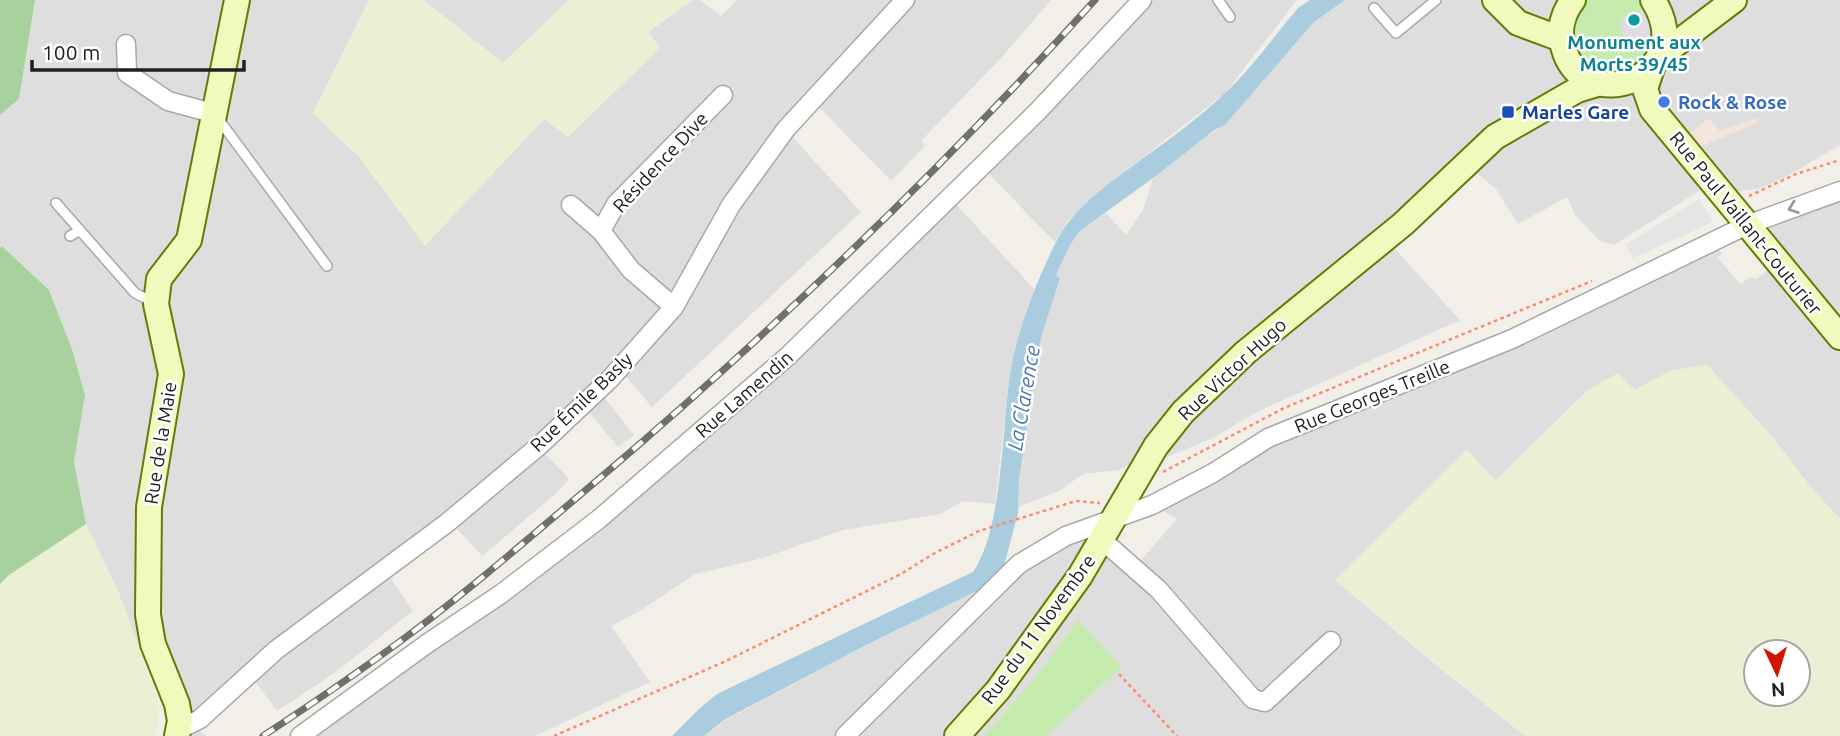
<svg xmlns="http://www.w3.org/2000/svg" width="1840" height="736" viewBox="0 0 1840 736" font-family="Ubuntu,sans-serif">
	<rect width="100%" height="100%" fill="#f1efe8"/>
	<!-- residential -->
	<path fill="#dfdede" d="M35 0H369L313 113 360 158 425 245 544 119 568 136 660 48 648 32 693 0H700L721 16 737 0H1051L1001 58 921 141 925 146 891 181 813 101 786 130 861 212 652 407 623 373 599 391 634 435 618 447 583 405 542 450 569 479 558 492 482 556 450 521 384 568 413 611 334 673 277 711 249 673 192 724 206 736H176L158 659 136 643 118 591 86 524 74 462 85 395 72 349 49 290 3 246 0 248V115L19 99Z
		M423 0H569L503 63Z
		M1142 0H1297L1225 93 1127 170 1068 221 1055 242 981 166Z
		M1345 0H1511L1513 2 1515 0H1840V145L1787 176 1758 189 1739 191 1724 196 1704 188 1614 245 1600 241 1575 215 1567 197 1518 224 1496 189 1474 171 1395 249 1460 320 1257 412 1213 438 1145 466 1137 460 1120 470 1083 474 1059 491 1018 507 1019 480 1035 367 1042 334 1060 280 1056 275 1070 245 1080 231 1106 213 1126 235 1143 210 1153 178 1200 140 1225 125 1314 22Z
		M1840 191V519L1813 490 1775 440 1707 365 1670 371 1635 390H1588L1495 481 1467 450 1335 580 1429 659 1525 736H704L724 721 866 645 987 586 1066 536 1101 539 1134 568 1177 519 1152 505 1268 438 1710 250 1718 249 1722 254 1718 258 1740 284 1750 277 1756 279 1778 263 1747 225Z
		M954 202 1035 290 1010 372 995 504 963 501 941 514 843 530 763 558 695 574 643 609 611 626 650 682 535 736H300L501 594Z"/>
	<!-- military -->
	<path fill="#f3e4dc" d="M1709 118 1720 131 1758 118 1759 122 1700 147 1688 134Z"/>
	<!-- farmland -->
	<path fill="#ebf0d4" fill-rule="evenodd" d="M369 0H423L503 63 569 0H692L648 32 660 48 568 137 544 119 425 246 360 158 313 113Z
		M1707 365 1775 440 1813 490 1840 519V736H1525L1335 580 1466 450 1496 481 1588 390 1618 373 1635 390 1670 371ZM1756 652H1798V694H1756Z
		M86 524 118 591 153 684 159 709 158 731 155 736H0V584L8 575Z"/>
	<!-- grass -->
	<path fill="#c6ebae" d="M1587 0H1638L1646 8 1630 19H1622L1620 27 1622 34 1629 38 1643 37 1652 45C1647 52 1642 62 1635 66 1589 93 1550 35 1587 0Z
		M1078 620 1122 667 1046 736H984L1035 678Z"/>
	<!-- forest -->
	<path fill="#a7d19d" d="M0 0H35L19 99 0 115Z
		M2 246 49 290 72 349 85 395 74 462 86 524 9 575 0 584V248Z"/>
	<!-- parking -->
	<path fill="#e5e5e5" d="M1699 199 1713 222 1633 258 1625 245Z"/>
	<!-- plaza -->
	<path fill="#dddce7" d="M1646 8 1651 17 1652 45 1643 37 1629 38 1622 34 1620 27 1622 19H1630Z"/>
	<!-- water -->
	<path fill="#a9cddf" d="M1310 0H1345L1314 22 1225 125 1213 131 1153 178 1080 231 1070 245 1056 275 1060 279 1042 334 1035 367 1019 480 1018 513 1004 566 987 586 866 645 724 720 704 736H672L699 709 717 694 973 572C1003 529 1002 428 1010 374 1017 332 1036 282 1055 244 1073 206 1113 181 1146 156 1173 137 1201 116 1225 93 1252 68 1274 36 1298 8Z"/>
	<g fill="none" stroke-linecap="round" stroke-linejoin="round">
		<defs>
			<path id="lane" d="M1218 0 1230 17
				M1374 8 1396 33 1436 0
				M217 117 327 266
				M56 203 135 293 155 303
				M70 236 80 230"/>
			<path id="street" d="M126 44 127 73 168 101 216 114
				M571 205 601 231 631 270 674 307
				M601 231 616 204 723 95
				M1101 539 1159 590 1253 699 1265 702 1331 641
				M180 729 200 719 276 650 447 523 540 445 610 379 674 307 731 205 786 129 905 0
				M300 736 428 643 501 594 599 519 788 356 1038 111 1142 0
				M845 736 1019 564 1066 536 1152 505 1213 473 1268 438 1512 339 1747 225 1840 191"/>
			<path id="secondary" d="M1495 0 1518 23 1561 39
				M1573 0C1563 13 1558 30 1563 46 1582 121 1701 76 1653 0
				M1660 56 1734 0
				M1652 68 1645 89 1652 109 1840 337
				M177 736 180 721 177 704 153 644 148 615 149 507 171 374 156 304 159 279 189 240 237 0
				M957 736 998 690 1080 576 1156 446 1183 412 1246 352 1403 224 1495 137 1577 90 1600 83"/>
		</defs>
		<!-- lane casing -->
		<use href="#lane" stroke="#a8a8a8" stroke-width="12"/>
		<!-- street casing -->
		<use href="#street" stroke="#a8a8a8" stroke-width="21"/>
		<!-- secondary casing -->
		<use href="#secondary" stroke="#637c05" stroke-width="28"/>
		<!-- path -->
		<path stroke="#fa8c70" stroke-width="2.5" stroke-dasharray="3.5 3.5" stroke-linecap="butt" d="M1749 196 1796 174 1840 160
			M1163 472 1284 408 1592 281
			M1119 674 1177 736
			M554 736 726 661 901 574 933 554 979 531 1076 501 1100 503"/>
		<!-- lane -->
		<use href="#lane" stroke="#fff" stroke-width="9"/>
		<!-- street -->
		<use href="#street" stroke="#fff" stroke-width="18"/>
		<!-- secondary -->
		<use href="#secondary" stroke="#f1fabd" stroke-width="24"/>
		<defs>
			<path id="rail" d="M263 736C313 703 362 670 410 634 476 585 537 531 600 478 775 329 941 170 1095 0"/>
		</defs>
		<!-- rail casing -->
		<use href="#rail" stroke="#6f6f6f" stroke-width="7"/>
		<!-- rail -->
		<use href="#rail" stroke="#fff" stroke-width="4.5" stroke-dasharray="13" stroke-linecap="butt"/>
	</g>
	<!-- one-way arrows -->
	<defs><path id="oneway-chevron" d="M-2-3.5L2.5 0L-2 3.5" fill="none" stroke-width="1.6" stroke-linecap="round" stroke-linejoin="round" transform="scale(1.75)"/></defs>
	<use stroke="#9b9b9b" href="#oneway-chevron" transform="translate(1793 208) rotate(160)"/>
	<!-- markers -->
	<circle fill="#0f9aa8" stroke="#fff" stroke-width="2.5" cx="1634" cy="20" r="7"/>
	<circle fill="#3f7fe0" stroke="#fff" stroke-width="2.5" cx="1664" cy="102" r="7"/>
	<rect fill="#1a4fb4" stroke="#fff" stroke-width="2.5" x="1501" y="105" width="14" height="14" rx="3.5"/>
	<g text-anchor="middle" stroke-width="5" stroke-linejoin="round" paint-order="stroke">
		<!-- culture labels -->
		<g font-size="19" font-weight="bold" fill="#0d838f" stroke="#fff">
			<text x="1634" y="49">Monument aux<tspan x="1634" dy="22">Morts 39/45</tspan></text>
		</g>
		<!-- shop labels -->
		<g font-size="19" font-weight="bold" fill="#366cbe" stroke="#fff" text-anchor="start">
			<text x="1678" y="109">Rock &amp; Rose</text>
		</g>
		<!-- transit labels -->
		<g font-size="19" font-weight="bold" fill="#164399" stroke="#fff" text-anchor="start">
			<text x="1522" y="119">Marles Gare</text>
		</g>
		<!-- street labels -->
		<g font-size="19" fill="#212121" stroke="#fff">
			<text transform="translate(660 162) rotate(-47)" y="7">Résidence Dive</text>
			<text transform="translate(1746 223) rotate(51)" y="7">Rue Paul Vaillant-Couturier</text>
			<text transform="translate(1232 369) rotate(-43)" y="7">Rue Victor Hugo</text>
			<text transform="translate(744 394) rotate(-41)" y="7">Rue Lamendin</text>
			<text transform="translate(1372 396) rotate(-22)" y="7">Rue Georges Treille</text>
			<text transform="translate(581 402) rotate(-44)" y="7">Rue Émile Basly</text>
			<text transform="translate(160 443) rotate(-81)" y="7">Rue de la Maie</text>
			<text transform="translate(1038 629) rotate(-54)" y="7">Rue du 11 Novembre</text>
		</g>
		<!-- water labels -->
		<g font-size="21" font-style="italic" fill="#4c75b3" stroke="#fff">
			<text transform="translate(1024 398) rotate(-80)" y="7">La Clarence</text>
		</g>
	</g>
	<!-- north arrow -->
	<g transform="translate(1777 673) rotate(176)"><circle r="33" fill="#ffffff" stroke="#a6a6a6" stroke-width="2"/>
	<path d="M0-5L12 26L0 18L-12 26Z" fill="#d21500"/>
	<text y="-10" font-size="19" font-weight="bold" text-anchor="middle" fill="#212121">N</text>
	</g>
	<!-- scale -->
	<path d="M32 60v10h212v-10" fill="none" stroke="#212121" stroke-width="3.5"/>
	<text x="42" y="60" font-size="21" fill="#212121" stroke="#ffffff" stroke-width="5" paint-order="stroke">100 m</text>
</svg>
